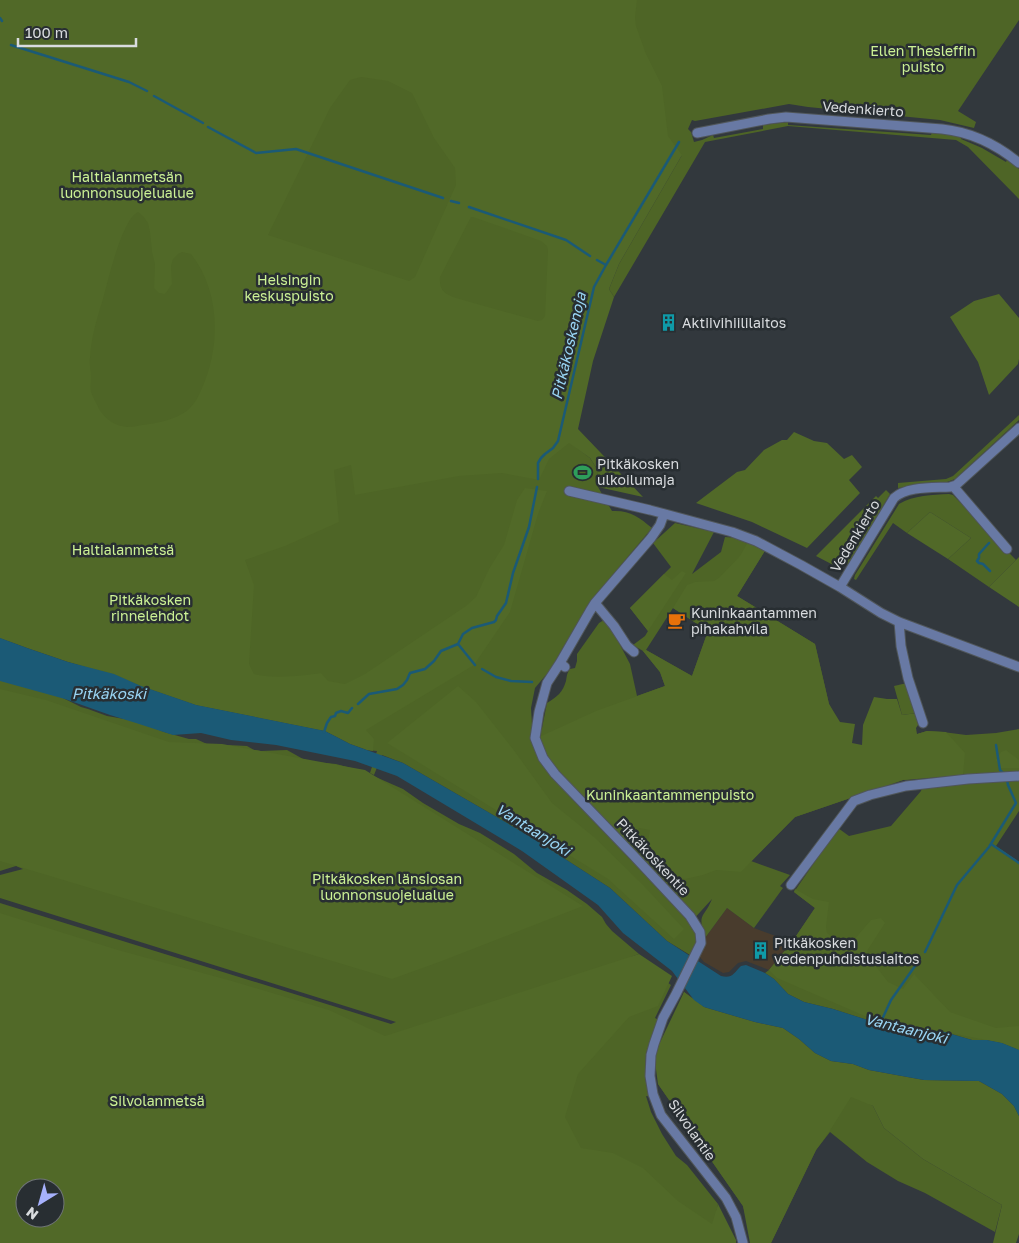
<svg xmlns="http://www.w3.org/2000/svg" width="1019" height="1243" viewBox="0 0 1019 1243" font-family="'Golos Text',sans-serif">
	<rect width="100%" height="100%" fill="#32383d"/>
	<!-- industrial -->
	<path fill="#493c2d" d="M727 908 754 928 792 942 769 970 746 961 738 963 729 972 723 973 704 962 699 956 705 938Z"/>
	<!-- green -->
	<path fill="#4e6526" fill-rule="evenodd" d="M0 0H1019V20L958 111 976 122 974 128 940 120 808 107 789 104 695 121 692 120 688 129 691 132 694 142 702 140 713 135 714 138 763 129V125L788 122V125L931 135 932 132 962 136 961 139 982 148 1006 162 1007 160 1019 169V199L968 147 956 140 788 126 705 142 614 297 609 289 619 264 682 155 618 222 569 442 590 458 597 469 598 487 612 511C630 510 639 517 652 528L589 603 550 670 535 688 531 708 532 724 542 728 547 703C557 697 563 692 566 681 567 675 567 673 570 669L575 668 577 661V654L599 623 604 620 608 622 630 664 637 696 665 686 660 672 643 651 633 645 645 636 648 631 630 608 671 567 653 543 675 523 714 532 692 574 721 552 725 537 738 538 766 549 737 596 815 644 829 704 853 754 927 731 943 732 966 735 996 733 1019 729V774L963 777 962 775 903 780 795 817 751 861 790 875 780 886 783 888 754 928 727 908 705 938C697 912 704 919 712 899L691 922C695 929 701 937 697 945 695 949 691 951 690 955L667 941 610 888 531 837 403 763 382 755 374 775 370 773 377 751 367 750 325 731 196 705 0 638ZM673 608 708 631 692 676 646 650Z
		M1019 415V420L955 479 947 482 898 488V483L946 479 953 476Z
		M886 490 890 494 849 565 844 562C848 553 852 545 856 536 863 524 876 517 874 502Z
		M949 494 953 495 1016 560 989 587 948 559 971 538 930 512 907 533 893 523 856 580 854 579 855 575 899 504C914 495 932 495 949 494Z
		M0 679 59 696 81 707 88 709 107 716 136 721 164 732 189 739H196L207 744 247 746 254 750 261 751 287 750 303 759 314 762 336 764 362 771 403 789 423 803 459 824 480 833 514 854 537 873 567 890 587 904 602 917 606 924 612 931 639 954 631 957 671 985 655 1018 659 1020 646 1053 645 1079 651 1097 646 1096 651 1112 662 1134 676 1156 687 1165 718 1204 716 1213 732 1236 0 1243V903L391 1024 396 1022 0 898V875L23 869 16 866 0 871ZM25 1188H55V1218H25Z
		M907 683 917 713 902 715 894 686Z
		M1019 779V811L996 846 1019 862V1050L1002 1043 987 1040H972L941 1031 915 1032 880 1024 833 1009 804 1002 788 994 774 979 765 973 769 970 792 942 815 908 794 892 838 828 849 836 891 826 921 791 922 788Z
		M684 992 704 1007 873 1106 884 1128 923 1159 1002 1205 995 1232 925 1193 898 1181 867 1162 830 1132 816 1150 771 1243 752 1240 743 1206 658 1084Z"/>
	<!-- forest -->
	<path fill="#516928" fill-rule="evenodd" d="M0 0H637L635 17 636 26 646 54 662 86 668 136 682 155 619 264 609 289 614 297 593 361 578 429 643 497 598 487 597 469 590 458 569 443 549 459 539 480 502 473 459 476 355 495 351 465 334 470 339 522 285 546 245 560 254 585 249 664 254 674C272 679 302 676 321 673L328 681 345 684 365 674 466 606 476 597 489 569 504 545 517 500 525 488 547 491 538 514 510 612 474 665 366 730 374 739 373 751 367 750 350 744 325 731 196 705 141 686 114 674 68 662 27 648 0 638ZM361 77 388 81 412 93 434 138 455 168 456 185 415 277 409 281 268 235 330 108 350 80ZM138 212 143 216 148 223 150 232 152 252 155 264 154 288 159 293 165 294 172 284 171 266 173 259 178 254 182 252 191 254C220 290 221 346 202 388 199 395 195 404 188 410 175 420 158 423 142 425 137 426 132 427 127 427 115 426 105 419 99 409 97 404 93 398 91 392 90 387 91 382 91 377 91 371 89 364 90 358 91 338 97 318 103 299 108 281 122 219 138 212ZM471 217H473L541 241 547 246 548 250 545 316 542 320 538 321 456 298C444 294 439 290 440 277Z
		M999 294 1019 318V359L1018 364 989 395 978 362 950 317 974 301Z
		M794 432 814 441 827 443 844 459 852 455 862 467 849 480 860 493 807 548 752 522 696 503 737 472 745 470 764 450 782 440H787Z
		M876 496 880 500 839 568 816 556Z
		M930 512 971 538 948 559 907 533Z
		M748 542 766 549 737 596 815 644 829 704 840 722 855 724 852 743 862 745 863 725 874 697 887 699H897L902 715 917 713 918 725 916 728 917 734 927 731 946 732 965 753 963 775 903 780 795 817 741 872 716 870 703 875 685 879 671 877 642 859 639 855 642 844 648 840 650 830 639 828 635 837 624 842 548 762 539 737 596 711 665 686 660 672 643 651 646 650 692 676 708 631 673 608 687 585 695 582 714 581 720 577 740 556Z
		M1019 557V607L989 587Z
		M682 571 686 573 648 631 630 608 664 574 672 580Z
		M458 686 476 702 513 749 552 803 594 837 643 885 684 929 674 939 608 879 387 743Z
		M0 689 46 700 169 742 222 744 365 770 583 906 442 961 392 979 0 861Z
		M1006 750 1019 760V768H1000L996 760 1001 752Z
		M795 889 813 899 829 902 826 927 827 933 847 948 871 920 881 918 885 923 867 951 875 965 888 982 903 989 914 974 950 1012 996 1028 1019 1026V1050L1002 1043 867 1017 777 978 769 970 792 942 815 908 794 892Z
		M0 913 118 950 232 981 329 1010 385 1036 639 954 672 976 658 1006 629 1017 578 1074 565 1117 581 1148 613 1153 643 1168 678 1201 712 1224 718 1204 736 1240V1243H0ZM25 1188H55V1218H25Z
		M684 992 704 1007 755 1022 783 1028 799 1039 815 1053 831 1061 853 1064 869 1070 924 1080 979 1081 1002 1094 1014 1106 1019 1116V1234L1016 1243H993L1002 1205 923 1159 884 1128 873 1106 851 1097 829 1132 816 1150 771 1243H750L743 1206 658 1084 654 1055Z"/>
	<!-- water -->
	<path fill="#1b5a76" d="M0 638 27 648 68 662 114 674 141 686 196 705 325 731 350 744 403 763 531 837 610 888 667 941 721 976C732 979 734 973 741 966L746 965 765 973 774 979 788 994 804 1002 833 1009 880 1024 915 1032 941 1031 972 1040H987L1002 1043 1019 1050V1116L1014 1106 1002 1094 979 1081 924 1080 869 1070 853 1064 831 1061 815 1053 799 1039 783 1028 755 1022 704 1007 694 1000 672 971 623 933 598 905 522 851 397 776 355 761 276 745 231 740 201 733 173 735 136 723 110 715 65 699 0 681Z"/>
	<g fill="none" stroke-linecap="round" stroke-linejoin="round">
		<!-- stream -->
		<path stroke="#1b5a76" stroke-width="2.5" d="M0 18 2 21
			M11 45 129 82 147 91
			M154 96 203 123
			M208 127 256 153 296 149 443 198
			M451 201 459 203
			M469 207 566 240 590 256
			M597 260 606 265
			M538 479V463L541 458 545 454 553 448 558 441 594 287 606 265 679 142
			M989 543 979 554V558L977 561 979 563 983 564 990 571
			M458 644 475 665
			M482 669 496 677 511 681 532 682
			M358 704 369 694 397 689 403 685 407 680 410 673 425 669 434 661 441 651 458 644 463 634 472 628 494 622 496 620 497 616 506 603 513 573 529 527 537 487
			M324 732 327 723 331 717 335 716 336 713 341 711 348 713 352 708
			M996 745 1000 770 1004 774
			M991 844 1019 863
			M925 952 957 885 989 847 1016 803 1008 785 1007 780
			M879 1026 891 1000 920 959"/>
		<defs>
			<path id="minor" d="M697 133 769 119 786 117 942 129C971 132 996 144 1019 163
				M953 486 1007 549
				M569 491 650 510 732 532 756 541 801 565 840 587 881 613 899 622 1019 667
				M840 587 894 498C907 486 933 488 950 487L956 485 1019 428
				M595 603 614 626 627 646 634 652
				M899 622 901 646 908 678 923 723
				M560 663 547 683 539 712 535 738 543 758 555 774 633 855 690 916 700 932 701 943 676 994 663 1018 654 1044 651 1055 650 1076 653 1094 661 1115 726 1198 736 1217 743 1243
				M565 667 560 663 590 611 595 603 651 538 660 525 664 514
				M791 885 854 801 870 795 906 786 968 779 1019 776"/>
		</defs>
		<!-- minor casing -->
		<use href="#minor" stroke="#50565a" stroke-width="11"/>
		<!-- minor -->
		<use href="#minor" stroke="#6879a4" stroke-width="9"/>
	</g>
	<!-- icons -->
	<defs>
		<symbol id="building-bare" viewBox="-9 -9 18 18"><path d="M-4-6H4V6H1V3H-1V6H-4ZM-2.5-4.3h1.7v1.8h-1.7ZM.8-4.3h1.7v1.8H.8ZM-2.5-1h1.7V.8h-1.7ZM.8-1h1.7V.8H.8Z" fill="#0f9aa8" stroke="#282e32" stroke-width="2.5" paint-order="stroke"/></symbol>
		<symbol id="stadium-bare" viewBox="-9 -9 18 18"><path d="M0-5a6.5 5 0 1 0 0 10a6.5 5 0 1 0 0-10ZM-3.5-1.8h7v3.6h-7Z" fill="#2e9e5b" stroke="#282e32" stroke-width="2.5" paint-order="stroke"/></symbol>
		<symbol id="cafe-bare" viewBox="-9 -9 18 18"><path d="M-5.5-4.5H6V0H3Q3 3.5 0 3.5H-2.5Q-5.5 3.5-5.5 0ZM3-3.2v2h1.7v-2ZM-6 4.5H4V6H-6Z" fill="#e8710a" stroke="#282e32" stroke-width="2.5" paint-order="stroke"/></symbol>
	</defs>
	<g fill-rule="evenodd">
		<use href="#building-bare" x="656" y="310" width="25" height="25"/>
		<use href="#stadium-bare" x="570" y="460" width="25" height="25"/>
		<use href="#cafe-bare" x="664" y="608" width="25" height="25"/>
		<use href="#building-bare" x="748" y="938" width="25" height="25"/>
	</g>
	<g text-anchor="middle" stroke-width="5" stroke-linejoin="round" paint-order="stroke">
		<!-- park labels -->
		<g font-size="14" fill="#ccf295" stroke="#282e32">
			<text x="923" y="56">Ellen Thesleffin<tspan x="923" dy="16">puisto</tspan></text>
			<text x="127" y="182">Haltialanmetsän<tspan x="127" dy="16">luonnonsuojelualue</tspan></text>
			<text x="289" y="285">Helsingin<tspan x="289" dy="16">keskuspuisto</tspan></text>
			<text x="123" y="555">Haltialanmetsä</text>
			<text x="150" y="605">Pitkäkosken<tspan x="150" dy="16">rinnelehdot</tspan></text>
			<text x="670" y="800">Kuninkaantammenpuisto</text>
			<text x="387" y="884">Pitkäkosken länsiosan<tspan x="387" dy="16">luonnonsuojelualue</tspan></text>
			<text x="157" y="1106">Silvolanmetsä</text>
		</g>
		<!-- street labels -->
		<g font-size="14" fill="#d9dcdf" stroke="#282e32">
			<text transform="translate(863 109) rotate(4)" y="5">Vedenkierto</text>
			<text transform="translate(855 536) rotate(-59)" y="5">Vedenkierto</text>
			<text transform="translate(653 857) rotate(47)" y="5">Pitkäkoskentie</text>
			<text transform="translate(692 1130) rotate(55)" y="5">Silvolantie</text>
		</g>
		<!-- poi labels -->
		<g font-size="14" fill="#d9dcdf" stroke="#282e32" text-anchor="start">
			<text x="682" y="328">Aktiivihiililaitos</text>
			<text x="597" y="469">Pitkäkosken<tspan x="597" dy="16">ulkoilumaja</tspan></text>
			<text x="691" y="618">Kuninkaantammen<tspan x="691" dy="16">pihakahvila</tspan></text>
			<text x="774" y="948">Pitkäkosken<tspan x="774" dy="16">vedenpuhdistuslaitos</tspan></text>
		</g>
		<!-- water labels -->
		<g font-size="15" font-style="italic" fill="#99d5f4" stroke="#282e32">
			<text transform="translate(569 346) rotate(-77)" y="5">Pitkäkoskenoja</text>
			<text x="109" y="699">Pitkäkoski</text>
			<text transform="translate(533 830) rotate(32)" y="5">Vantaanjoki</text>
			<text transform="translate(906 1029) rotate(14)" y="5">Vantaanjoki</text>
		</g>
	</g>
	<!-- north arrow -->
	<g transform="translate(40 1203) rotate(217)"><circle r="24" fill="#282e32" stroke="#6f7477"/>
	<path d="M0-4L9 19L0 12L-9 19Z" fill="#a6b1fc"/>
	<text y="-8" font-size="14" font-weight="bold" text-anchor="middle" fill="#d9dcdf">N</text>
	</g>
	<!-- scale -->
	<path d="M18 38v8h118v-8" fill="none" stroke="#d9dcdf" stroke-width="2.5"/>
	<text x="25" y="38" font-size="15" fill="#d9dcdf" stroke="#282e32" stroke-width="4" paint-order="stroke">100 m</text>
</svg>
